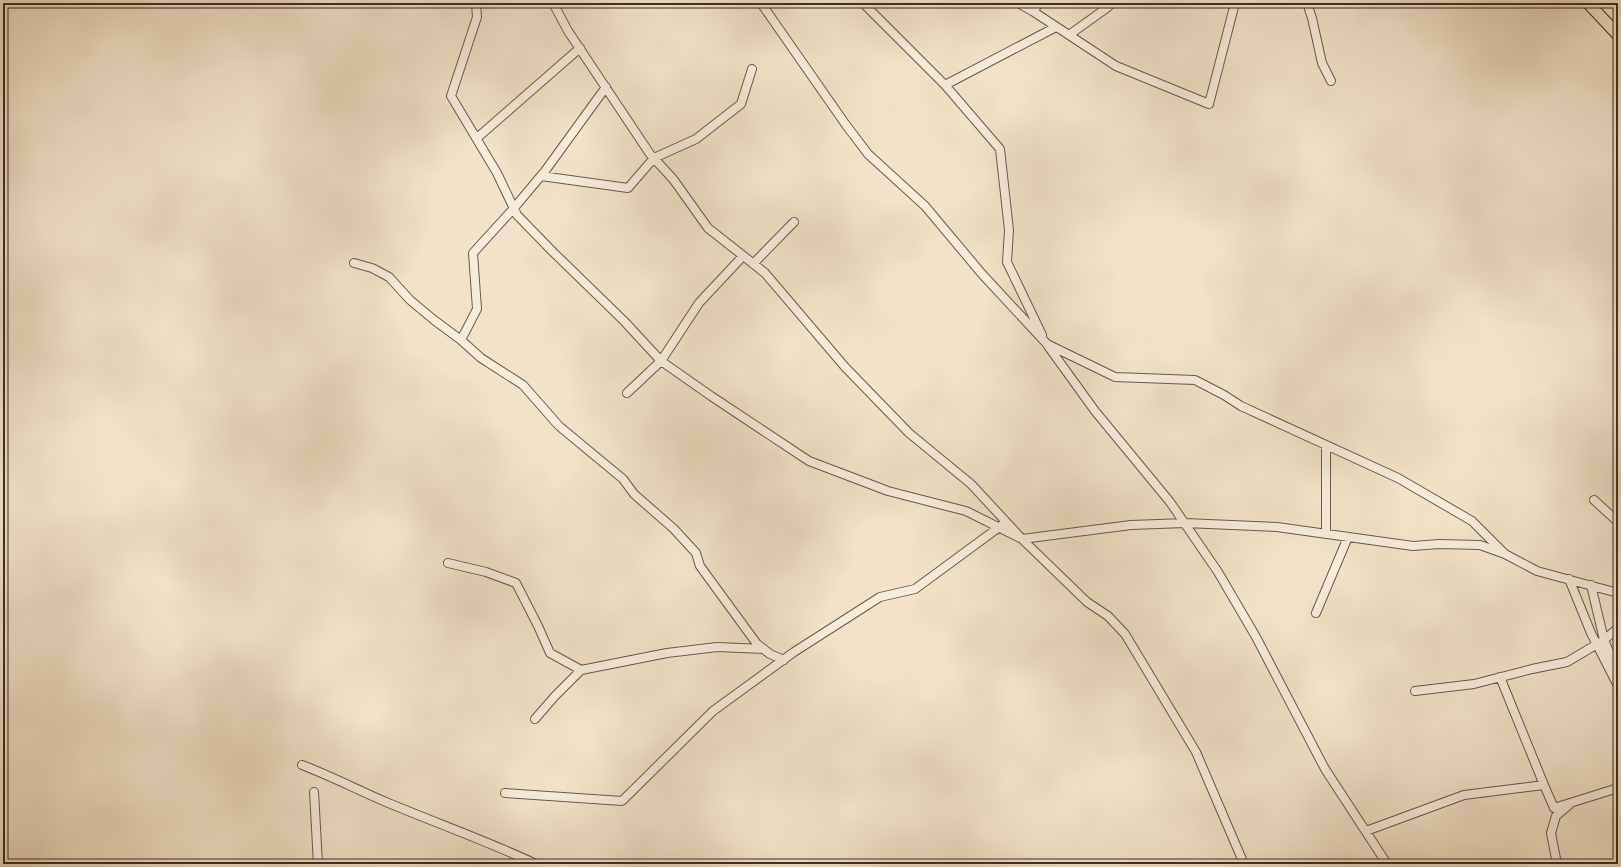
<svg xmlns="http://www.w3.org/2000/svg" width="1621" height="867" viewBox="0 0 1621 867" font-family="'Sorts Mill Goudy',serif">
	<rect width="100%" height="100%" fill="#f1e2c9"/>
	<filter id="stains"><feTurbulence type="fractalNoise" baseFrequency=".005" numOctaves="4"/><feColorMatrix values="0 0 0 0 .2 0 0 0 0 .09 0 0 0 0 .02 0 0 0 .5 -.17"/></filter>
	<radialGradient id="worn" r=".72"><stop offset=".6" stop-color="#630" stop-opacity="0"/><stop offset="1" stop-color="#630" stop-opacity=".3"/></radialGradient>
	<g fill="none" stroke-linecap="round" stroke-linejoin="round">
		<defs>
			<path id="minor" d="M476 3 477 17 451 96 497 173 517 215 553 252 624 321 661 361 711 396 809 461 888 491 966 511 1022 539 1131 525 1185 523 1277 527 1413 546 1439 544 1480 545 1505 554
				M553 3 568 31 650 154 673 179 708 228 765 273 845 367 909 433 971 484 1022 539 1087 602 1108 616 1125 634 1196 752 1244 864
				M761 3 846 125 868 154 925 206 982 274 1047 344 1115 377 1195 380 1224 395 1241 406 1398 478 1472 521 1505 554 1537 571 1618 593
				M863 3 945 85 1000 149 1009 230 1007 262 1042 335
				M1018 3 1034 12
				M1038 3 1034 12 1116 66 1209 104 1235 3
				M1307 3 1312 18 1322 63 1331 81
				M1069 35 1108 7 1111 3
				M945 85 1056 27
				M477 138 580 48
				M541 176 628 188 654 158 696 139 741 104 752 69
				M354 263 372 268 389 277 410 300 434 320 461 340 481 358 523 385 559 426 623 479 634 494 674 529 696 553 700 566 757 644 770 654 784 660
				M753 264 794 222
				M461 340 477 309 473 253 514 208 545 171 606 87
				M1048 346 1095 411 1170 502 1218 572 1256 637 1325 769 1387 864
				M627 393 661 361 699 303 743 256
				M1594 500 1618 522
				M1326 534V446
				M448 563 486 572 516 583 538 626 550 653 581 670 667 653 717 647 764 649
				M1569 579 1591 633 1618 686
				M1591 585 1604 640 1618 672
				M1316 613 1348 537
				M1500 677 1544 785
				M1415 691 1474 684 1532 669 1567 662 1604 640 1618 628
				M535 719 555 696 581 670
				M302 765C331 776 358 790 386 802 436 823 487 841 536 864
				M314 792 318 864
				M505 793 622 801 713 711 794 652 880 597 915 589 1002 525
				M1366 831 1464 795 1544 785 1554 808 1618 788
				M1557 864 1551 833 1556 816 1569 805"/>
			<path id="major" d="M1588 3 1618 35"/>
		</defs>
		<!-- minor casing -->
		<use href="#minor" stroke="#6a5a4f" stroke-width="10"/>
		<!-- major casing -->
		<use href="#major" stroke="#3d2d26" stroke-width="13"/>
		<!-- minor -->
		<use href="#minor" stroke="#f6ecdc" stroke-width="8"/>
		<!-- major -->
		<use href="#major" stroke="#f1e2c9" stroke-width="11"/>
	</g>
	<!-- margin -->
	<rect width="1621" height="867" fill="none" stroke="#f1e2c9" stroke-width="16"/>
	<rect x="4" y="4" width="1613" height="859" fill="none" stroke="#3d2d26" stroke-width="2"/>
	<rect x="8" y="8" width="1605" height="851" fill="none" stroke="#3d2d26"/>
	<rect width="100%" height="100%" filter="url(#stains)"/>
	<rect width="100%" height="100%" fill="url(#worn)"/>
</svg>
